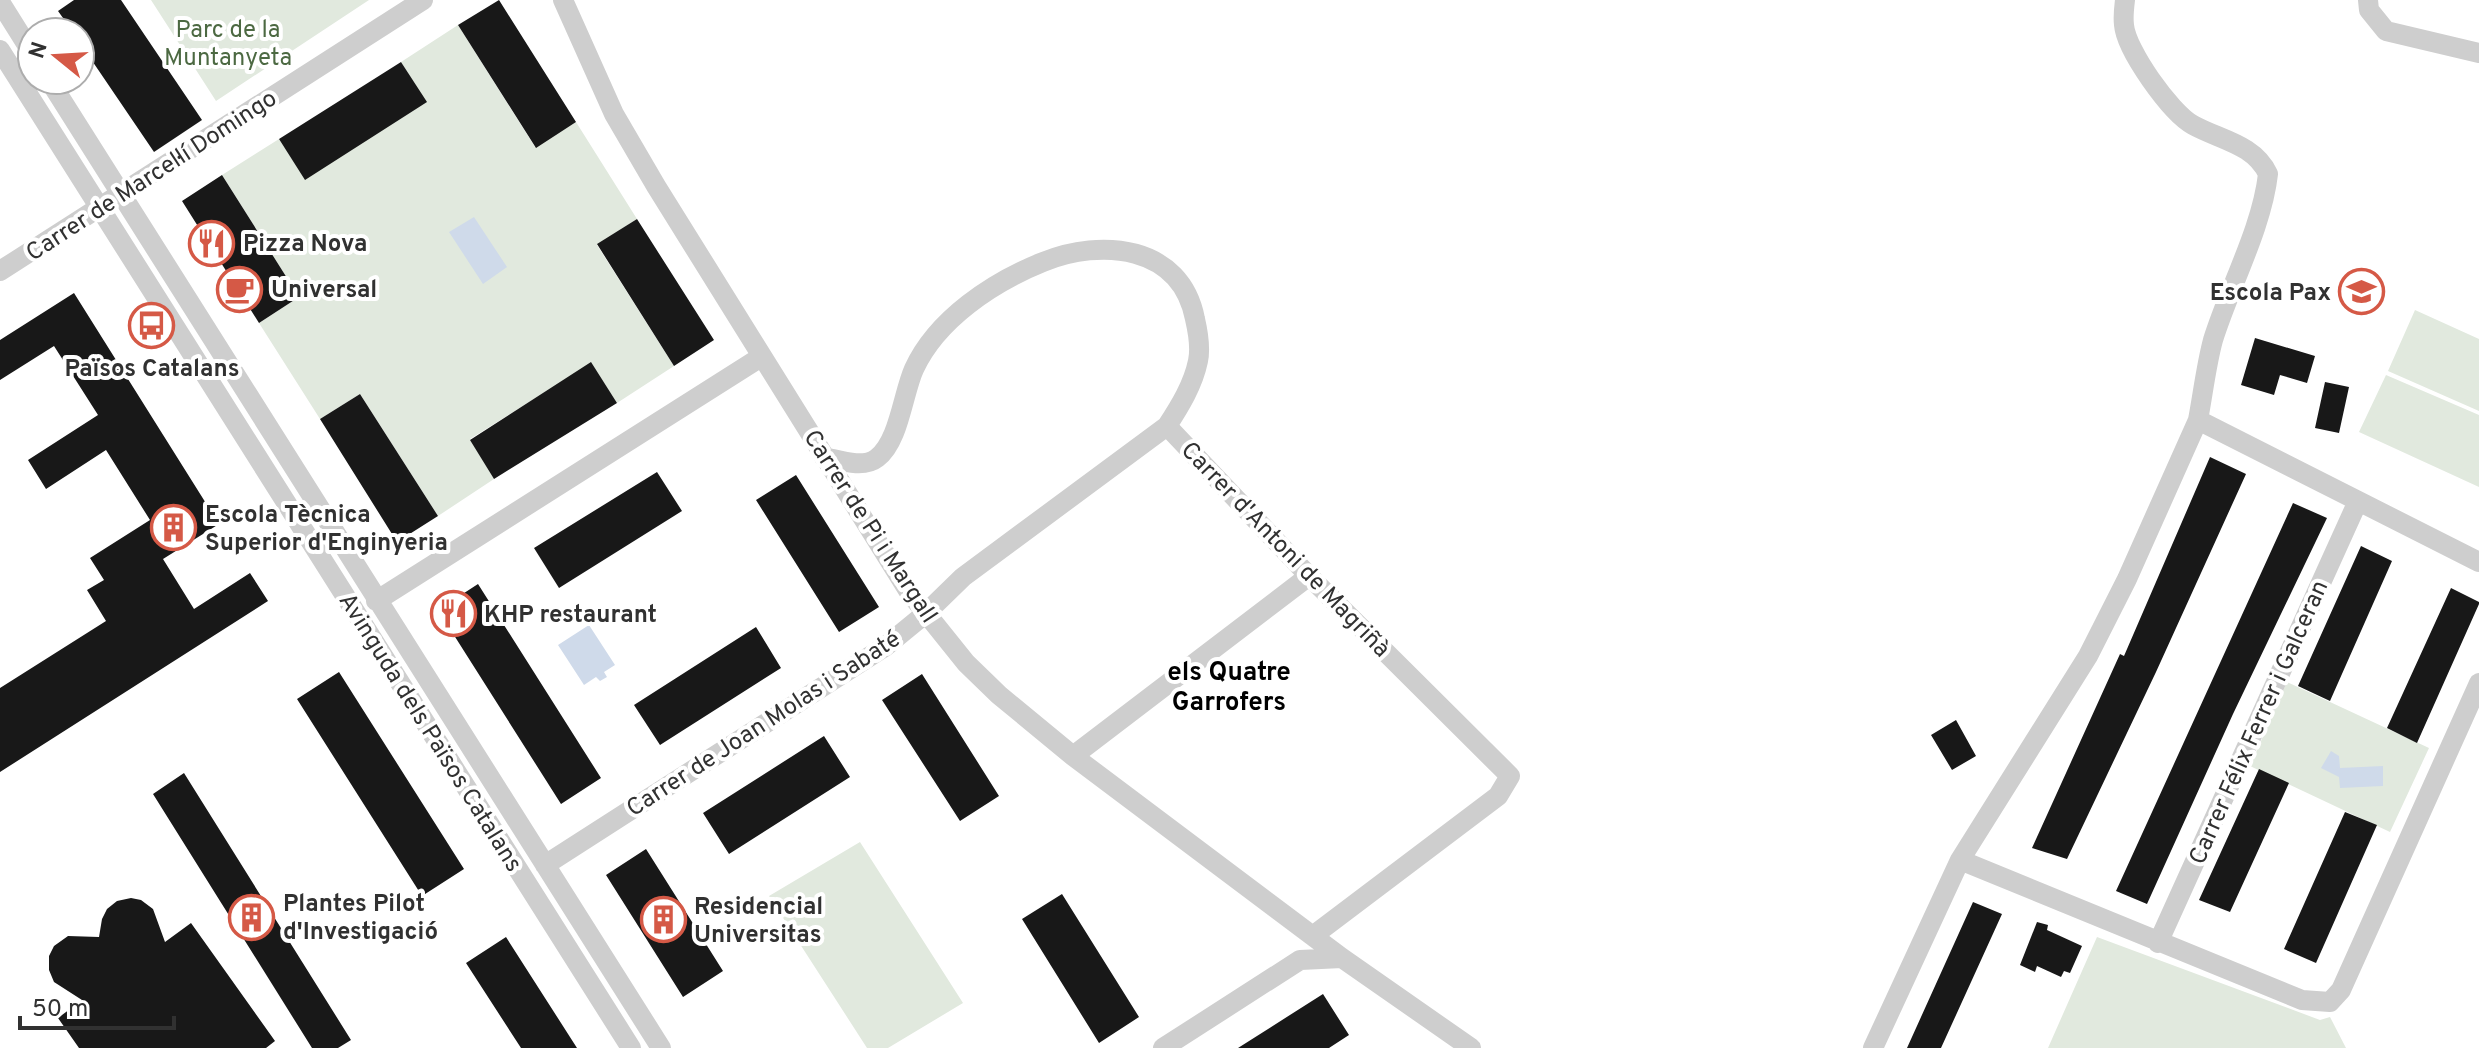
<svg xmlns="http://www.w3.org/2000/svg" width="2479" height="1048" viewBox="0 0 2479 1048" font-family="Overpass,sans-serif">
	<rect width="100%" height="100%" fill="#fff"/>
	<!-- green -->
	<path fill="#e1e9de" d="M151 0H369L216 101Z
		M458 25 535 147 576 122 637 219 597 245 674 366 617 403 591 363 470 439 494 479 438 516 360 394 320 419 259 323 299 297 222 175 279 139 305 179 426 102 401 62Z
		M2415 310 2479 339V411L2388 371Z
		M2386 375 2479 415V487L2359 432Z
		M2287 682 2429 748 2390 832 2250 766Z
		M860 842 963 1003 888 1048H867L769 896Z
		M2097 937 2320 1020 2330 1017 2346 1048H2048Z"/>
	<!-- water -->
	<path fill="#cfdaea" d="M474 217 507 267 483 284 449 232Z
		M589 625 615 665 604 672 607 677 600 681 596 677 584 685 558 645Z
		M2331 751 2339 756 2340 768 2383 766V786L2340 788 2339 777 2321 768Z"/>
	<!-- building -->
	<path fill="#181818" d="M74 0H121L202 120 154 152 80 43V32H73L58 11Z
		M499 0 576 122 536 148 458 25Z
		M401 62 427 102 305 180 279 139Z
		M222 175 299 297 259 323 182 201Z
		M637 219 714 340 674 366 597 244Z
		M74 293 219 524 163 559 194 609 250 573 268 601 0 772V688L106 621 87 590 104 580 90 558 150 520 106 450 46 489 28 460 98 415 54 346 0 380V340Z
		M2255 338 2315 356 2307 383 2280 375 2274 395 2241 385Z
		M591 362 617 403 494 479 470 440Z
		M2325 382 2349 387 2339 433 2315 428Z
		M360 394 438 516 397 542 320 419Z
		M2210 457 2246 474 2156 672 2067 859 2032 848 2120 654 2124 656Z
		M657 472 682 511 559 588 534 548Z
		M796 475 879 607 839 632 756 500Z
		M2293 503 2327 518 2233 714 2147 904 2116 891Z
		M2361 546 2392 561 2330 701 2298 686Z
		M478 584 601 778 561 804 438 610Z
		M2451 588 2479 602V604L2417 743 2387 728Z
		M756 627 781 668 660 745 634 705Z
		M339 672 464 869 422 896 297 699Z
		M922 674 999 796 960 821 882 700Z
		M1956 720 1976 756 1952 770 1931 735Z
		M824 736 850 777 729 854 703 813Z
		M2259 769 2289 783 2230 912 2199 900Z
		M184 773 351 1040 338 1048H312L153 794Z
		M2345 812 2377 825 2316 963 2284 949Z
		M646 849 723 971 683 997 606 875Z
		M1062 894 1139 1017 1099 1043 1022 919Z
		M131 898 141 900 153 909 165 942 191 923 275 1041 266 1048H79L58 1018 82 1000 54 982 49 970V956L54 946 68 936 99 937 102 919 107 909 117 901Z
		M1973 902 2002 914 1941 1048H1907Z
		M2037 922 2048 925 2047 930 2082 946 2070 973 2064 971 2061 977 2037 966 2035 972 2020 965Z
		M506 937 577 1048H521L466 963Z
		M1323 994 1349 1035 1329 1048H1238Z"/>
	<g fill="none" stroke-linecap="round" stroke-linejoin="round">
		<!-- minor -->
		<path stroke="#cecece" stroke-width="20" d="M563 0 614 114 656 186 909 592 966 663 999 695 1073 756 1342 958 1471 1048
			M2125 0C2124 8 2123 17 2124 25 2126 50 2170 112 2193 125 2220 140 2254 144 2268 174 2262 228 2229 288 2213 340 2206 366 2203 394 2198 420
			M2368 0 2369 10 2386 31 2479 53
			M0 2 32 53
			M0 50 631 1048
			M49 80 661 1048
			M0 271 423 0
			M824 457C839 460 863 469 877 458 899 442 903 393 914 369 937 319 993 282 1043 262 1101 238 1181 245 1195 319 1198 332 1201 347 1198 361 1193 385 1180 406 1167 426L1309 576 1510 776 1498 796 1314 935
			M376 601 761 357
			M1073 756 1309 576
			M1960 860 2302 1000 2330 1002 2341 990 2479 683
			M545 865 886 646 925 614 963 577 1167 426
			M2158 943 2358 501
			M1163 1048 1300 960 1342 958
			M1873 1048 1960 860 2088 656 2127 579 2198 420 2479 562"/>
	</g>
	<!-- icons -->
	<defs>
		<symbol id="restaurant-ring" viewBox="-11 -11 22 22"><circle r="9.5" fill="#fff" stroke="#d55946" stroke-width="1.5"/><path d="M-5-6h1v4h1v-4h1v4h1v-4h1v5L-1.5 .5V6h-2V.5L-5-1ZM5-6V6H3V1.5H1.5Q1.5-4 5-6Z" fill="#d55946"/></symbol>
		<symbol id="cafe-ring" viewBox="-11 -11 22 22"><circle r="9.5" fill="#fff" stroke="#d55946" stroke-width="1.5"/><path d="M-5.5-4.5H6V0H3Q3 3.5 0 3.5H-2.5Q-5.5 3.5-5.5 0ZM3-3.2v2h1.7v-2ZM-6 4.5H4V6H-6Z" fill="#d55946"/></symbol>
		<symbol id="school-ring" viewBox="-11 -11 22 22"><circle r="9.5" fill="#fff" stroke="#d55946" stroke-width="1.5"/><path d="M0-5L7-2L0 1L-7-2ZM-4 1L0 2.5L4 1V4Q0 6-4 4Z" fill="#d55946"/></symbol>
		<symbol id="bus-ring" viewBox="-11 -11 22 22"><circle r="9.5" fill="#fff" stroke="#d55946" stroke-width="1.5"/><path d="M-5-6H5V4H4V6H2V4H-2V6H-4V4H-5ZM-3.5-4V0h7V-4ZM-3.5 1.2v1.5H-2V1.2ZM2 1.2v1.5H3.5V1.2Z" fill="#d55946"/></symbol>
		<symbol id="building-ring" viewBox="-11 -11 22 22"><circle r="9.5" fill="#fff" stroke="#d55946" stroke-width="1.5"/><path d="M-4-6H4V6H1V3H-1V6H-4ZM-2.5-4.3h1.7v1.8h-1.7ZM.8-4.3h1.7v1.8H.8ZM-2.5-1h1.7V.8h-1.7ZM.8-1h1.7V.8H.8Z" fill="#d55946"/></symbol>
	</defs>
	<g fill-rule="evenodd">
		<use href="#restaurant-ring" x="186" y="218" width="51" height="51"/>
		<use href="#cafe-ring" x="214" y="264" width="51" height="51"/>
		<use href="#school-ring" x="2336" y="266" width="51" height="51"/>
		<use href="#bus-ring" x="126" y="300" width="51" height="51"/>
		<use href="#building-ring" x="148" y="502" width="51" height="51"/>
		<use href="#restaurant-ring" x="428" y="588" width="51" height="51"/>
		<use href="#building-ring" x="226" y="892" width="51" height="51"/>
		<use href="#building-ring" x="638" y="894" width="51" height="51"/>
	</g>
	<g text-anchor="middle" stroke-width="8" stroke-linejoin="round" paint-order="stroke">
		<!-- park labels -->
		<g font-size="24" fill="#4c6942" stroke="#fff">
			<text x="228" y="37">Parc de la<tspan x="228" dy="28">Muntanyeta</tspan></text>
		</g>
		<!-- street labels -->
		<g font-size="24" fill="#313131" stroke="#fff">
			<text transform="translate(151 175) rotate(-33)" y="8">Carrer de Marcel·lí Domingo</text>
			<text transform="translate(871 526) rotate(57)" y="8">Carrer de Pi i Margall</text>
			<text transform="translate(1286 549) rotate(46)" y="8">Carrer d'Antoni de Magriñà</text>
			<text transform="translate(2258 722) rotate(-66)" y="8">Carrer Félix Ferrer i Galceran</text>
			<text transform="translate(763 723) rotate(-33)" y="8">Carrer de Joan Molas i Sabaté</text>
			<text transform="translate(431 732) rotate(58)" y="8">Avinguda dels Països Catalans</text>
		</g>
		<!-- poi labels -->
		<g font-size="24" font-weight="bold" fill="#313131" stroke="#fff" text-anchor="start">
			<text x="243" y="251">Pizza Nova</text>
			<text x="271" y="297">Universal</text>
			<text x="2331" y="300" text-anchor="end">Escola Pax</text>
			<text x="152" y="376" text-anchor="middle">Països Catalans</text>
			<text x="205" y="522">Escola Tècnica<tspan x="205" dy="28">Superior d'Enginyeria</tspan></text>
			<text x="484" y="622">KHP restaurant</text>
			<text x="283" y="911">Plantes Pilot<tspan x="283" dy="28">d'Investigació</tspan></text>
			<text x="694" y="914">Residencial<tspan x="694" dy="28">Universitas</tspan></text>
		</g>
		<!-- neighbourhood labels -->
		<g font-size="26" font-weight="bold" fill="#000" stroke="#fff">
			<text x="1229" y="680">els Quatre<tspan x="1229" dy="30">Garrofers</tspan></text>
		</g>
	</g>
	<!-- north arrow -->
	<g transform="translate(56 56) rotate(288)"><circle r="38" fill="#ffffff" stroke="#adadad" stroke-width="2"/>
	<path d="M0-6L14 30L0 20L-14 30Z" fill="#d55946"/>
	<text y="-12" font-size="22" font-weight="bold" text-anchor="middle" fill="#313131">N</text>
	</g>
	<!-- scale -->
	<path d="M20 1016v12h154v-12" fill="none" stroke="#313131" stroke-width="4"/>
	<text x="32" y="1016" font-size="24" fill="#313131" stroke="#ffffff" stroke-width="6" paint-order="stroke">50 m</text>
</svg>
